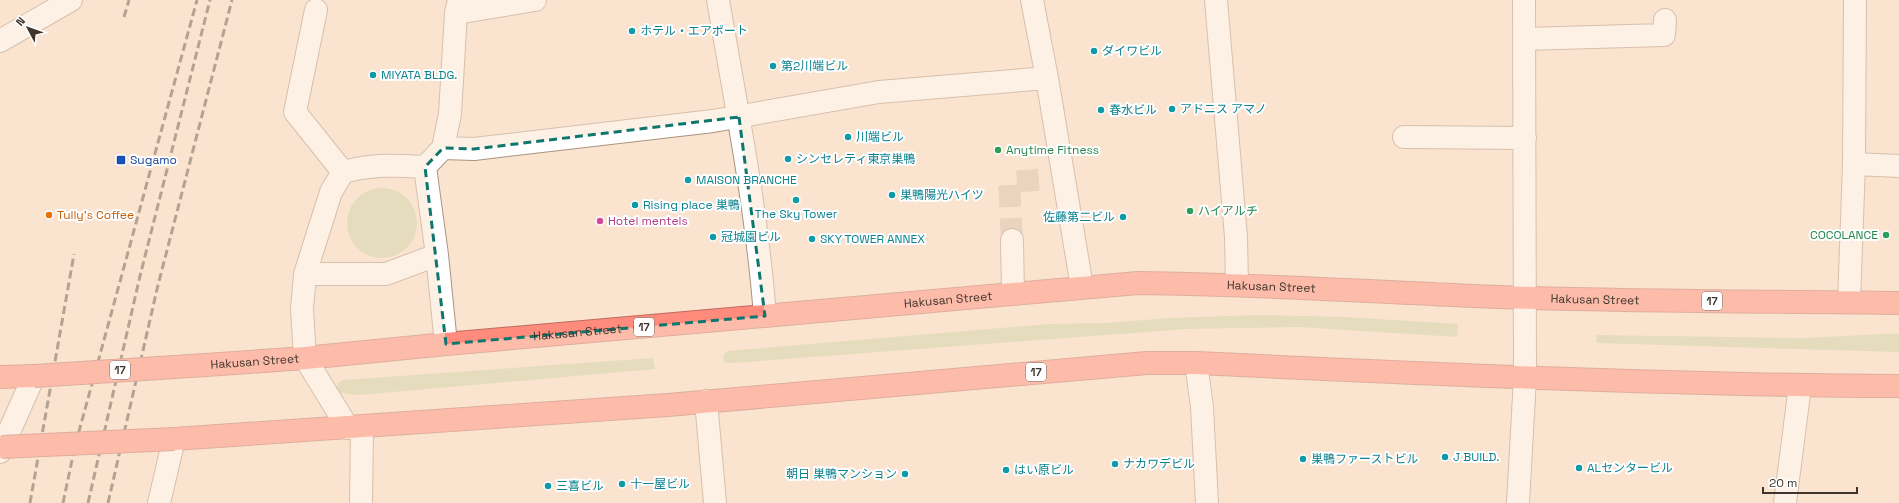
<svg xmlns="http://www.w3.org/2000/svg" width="1899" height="503" viewBox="0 0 1899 503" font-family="'Space Grotesk','Noto Sans JP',sans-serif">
	<rect width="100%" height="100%" fill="#fbe4cf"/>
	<!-- green -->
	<path fill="#c8d3a5" d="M347 223a35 35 0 1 1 70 0a35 35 0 1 1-70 0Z
		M1258 315 1345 317 1458 324 1457 337 1299 327 1186 329 733 363 724 362 723 357 727 351 1049 324 1106 323 1170 318Z
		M1885 334H1899V352L1596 343 1597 335 1802 338Z
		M653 358 655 369 359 395 340 393 337 388 338 383 343 380Z"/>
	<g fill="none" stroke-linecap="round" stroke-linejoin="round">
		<!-- minor-tunnel -->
		<path stroke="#d5c1ae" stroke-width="22" stroke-dasharray="22 11" stroke-linecap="butt" d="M1012 240 1009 182 1050 179"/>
		<defs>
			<path id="minor" d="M718 0C736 105 757 210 765 316
				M1032 0 1047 78 1082 287
				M1216 0 1236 237 1237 284
				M316 10 295 112 343 172
				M456 13 535 0
				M1524 39 1664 35 1665 20
				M0 41 71 0
				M1404 137 1525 138
				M443 148 474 149 713 121 879 92 1047 78
				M1854 164 1899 166
				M425 167 437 255 386 274H305L331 192 343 172C374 164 394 165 425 167L443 148 450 114 456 13 459 0
				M1012 240 1013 293
				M437 255 446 344
				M305 274 302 309 305 358 348 428
				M1849 302 1854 164 1855 0
				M1196 363 1202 407 1207 503
				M706 401 715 503
				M0 452 34 376
				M159 503 174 439
				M361 503 362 427
				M1518 503 1525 378 1524 0
				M1785 503 1800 386"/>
			<g id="highway">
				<path id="s1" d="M206 365 305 358 446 344 1138 283C1250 284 1362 291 1474 296 1616 302 1758 301 1899 303"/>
				<path d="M0 377 34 376"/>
				<path d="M174 439 668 405 1147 363H1196C1430 374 1665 385 1899 386"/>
			</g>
		</defs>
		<!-- minor casing -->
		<use href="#minor" stroke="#aa9480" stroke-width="24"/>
		<!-- highway casing -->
		<use href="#highway" stroke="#bb6d60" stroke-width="24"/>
		<!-- minor -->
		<use href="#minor" stroke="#fff" stroke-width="22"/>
		<!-- highway -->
		<use href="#highway" stroke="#ff8b7c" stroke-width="22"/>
		<!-- rail -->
		<path stroke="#5e5348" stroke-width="3" stroke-dasharray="8 4" stroke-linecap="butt" d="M124 17 129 0
			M30 503 74 254
			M63 503 75 446 197 0
			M88 503 140 276 210 0
			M108 503 158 285 232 0"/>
		<defs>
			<path id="highway-bridge" d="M34 376 206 365
				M2 447 174 439"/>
		</defs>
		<!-- highway-bridge casing -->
		<use href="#highway-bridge" stroke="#bb6d60" stroke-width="24" stroke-linecap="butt"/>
		<!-- highway-bridge -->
		<use href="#highway-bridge" stroke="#ff8b7c" stroke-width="22"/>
	</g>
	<!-- marked area -->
	<path d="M0 0H1899V503H0ZM739 117 765 316 446 344 425 167 443 148 474 149Z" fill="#fbe4cf" fill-opacity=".55" fill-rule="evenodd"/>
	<path fill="none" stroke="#0f766e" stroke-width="3" stroke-dasharray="8 5" stroke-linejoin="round" d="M739 117 765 316 446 344 425 167 443 148 474 149Z"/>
	<!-- markers -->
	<g fill="#0f9aa8" stroke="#fff" stroke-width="1.5">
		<circle cx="632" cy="31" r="4"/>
		<circle cx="1094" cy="51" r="4"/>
		<circle cx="773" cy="66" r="4"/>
		<circle cx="373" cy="75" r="4"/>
		<circle cx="1172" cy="109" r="4"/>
		<circle cx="1101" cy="110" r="4"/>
		<circle cx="848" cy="137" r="4"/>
		<circle cx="788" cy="159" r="4"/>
		<circle cx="688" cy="180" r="4"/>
		<circle cx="892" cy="195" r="4"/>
		<circle cx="796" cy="200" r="4"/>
		<circle cx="635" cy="205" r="4"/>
		<circle cx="1123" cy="217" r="4"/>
		<circle cx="713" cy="237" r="4"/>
		<circle cx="812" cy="239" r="4"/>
		<circle cx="1445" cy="457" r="4"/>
		<circle cx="1303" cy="459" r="4"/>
		<circle cx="1115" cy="464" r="4"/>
		<circle cx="1579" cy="468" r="4"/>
		<circle cx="1006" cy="470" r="4"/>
		<circle cx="905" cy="474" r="4"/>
		<circle cx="622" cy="484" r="4"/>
		<circle cx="548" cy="486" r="4"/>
	</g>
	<g fill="#2e9e5b" stroke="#fff" stroke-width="1.5">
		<circle cx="998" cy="150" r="4"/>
		<circle cx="1190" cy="211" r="4"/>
		<circle cx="1886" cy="235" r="4"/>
	</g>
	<rect fill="#1a4fb4" stroke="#fff" stroke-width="1.5" x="116" y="155" width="10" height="10" rx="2"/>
	<circle fill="#e8710a" stroke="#fff" stroke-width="1.5" cx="49" cy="215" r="4"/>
	<circle fill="#d1479c" stroke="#fff" stroke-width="1.5" cx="600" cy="221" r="4"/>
	<g text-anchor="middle" stroke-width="4" stroke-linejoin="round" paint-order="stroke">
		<!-- shield labels -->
		<g fill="#fff" stroke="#78726b" stroke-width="1">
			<rect x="1702" y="292" width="20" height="18" rx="3"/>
			<rect x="634" y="318" width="20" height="18" rx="3"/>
			<rect x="110" y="361" width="20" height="18" rx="3"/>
			<rect x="1026" y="363" width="20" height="18" rx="3"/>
		</g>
		<g font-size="11" font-weight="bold" fill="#3e352c">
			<text x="1712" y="305">17</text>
			<text x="644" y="331">17</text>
			<text x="120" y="374">17</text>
			<text x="1036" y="376">17</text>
		</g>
		<!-- culture labels -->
		<g font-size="12" fill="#0d838f" stroke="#fff" text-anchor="start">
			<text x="640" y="35">ホテル・エアポート</text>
			<text x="1102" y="55">ダイワビル</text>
			<text x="781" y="70">第2川端ビル</text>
			<text x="381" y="79">MIYATA BLDG.</text>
			<text x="1180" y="113">アドニス アマノ</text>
			<text x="1109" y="114">春水ビル</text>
			<text x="856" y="141">川端ビル</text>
			<text x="796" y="163">シンセレティ東京巣鴨</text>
			<text x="696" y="184">MAISON BRANCHE</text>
			<text x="900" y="199">巣鴨陽光ハイツ</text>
			<text x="643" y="209">Rising place 巣鴨</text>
			<text x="796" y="218" text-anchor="middle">The Sky Tower</text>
			<text x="1115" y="221" text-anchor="end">佐藤第二ビル</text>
			<text x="721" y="241">冠城園ビル</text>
			<text x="820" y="243">SKY TOWER ANNEX</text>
			<text x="1453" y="461">J BUILD.</text>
			<text x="1311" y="463">巣鴨ファーストビル</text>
			<text x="1123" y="468">ナカワデビル</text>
			<text x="1587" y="472">ALセンタービル</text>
			<text x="1014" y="474">はい原ビル</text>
			<text x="897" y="478" text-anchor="end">朝日 巣鴨マンション</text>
			<text x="630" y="488">十一屋ビル</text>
			<text x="556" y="490">三喜ビル</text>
		</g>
		<!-- leisure labels -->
		<g font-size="12" fill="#27864d" stroke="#fff" text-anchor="start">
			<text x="1006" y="154">Anytime Fitness</text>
			<text x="1198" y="215">ハイアルチ</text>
			<text x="1878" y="239" text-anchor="end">COCOLANCE</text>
		</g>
		<!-- transit labels -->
		<g font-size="12" fill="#164399" stroke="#fff" text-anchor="start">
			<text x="130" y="164">Sugamo</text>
		</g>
		<!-- food labels -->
		<g font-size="12" fill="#c56008" stroke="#fff" text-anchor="start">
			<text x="57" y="219">Tully's Coffee</text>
		</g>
		<!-- hotel labels -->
		<g font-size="12" fill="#b23c85" stroke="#fff" text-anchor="start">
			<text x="608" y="225">Hotel mentels</text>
		</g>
		<!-- street labels -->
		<g font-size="12" fill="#3e352c" stroke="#fff">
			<text dy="4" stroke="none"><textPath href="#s1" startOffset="1069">Hakusan Street</textPath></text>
			<text dy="4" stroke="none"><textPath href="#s1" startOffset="745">Hakusan Street</textPath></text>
			<text dy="4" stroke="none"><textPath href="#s1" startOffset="1393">Hakusan Street</textPath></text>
			<text dy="4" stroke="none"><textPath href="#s1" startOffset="373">Hakusan Street</textPath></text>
			<text dy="4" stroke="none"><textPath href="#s1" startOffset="49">Hakusan Street</textPath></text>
		</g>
	</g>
	<!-- north arrow -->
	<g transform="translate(28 28) rotate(311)" stroke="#ffffff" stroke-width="3" paint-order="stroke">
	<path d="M0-3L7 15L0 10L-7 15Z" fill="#3e352c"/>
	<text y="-6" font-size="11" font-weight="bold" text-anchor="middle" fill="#3e352c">N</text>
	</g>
	<!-- scale -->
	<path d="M1763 487v6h94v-6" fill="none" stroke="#3e352c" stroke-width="2"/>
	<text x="1769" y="487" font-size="12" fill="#3e352c" stroke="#ffffff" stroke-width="3" paint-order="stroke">20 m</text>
</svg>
